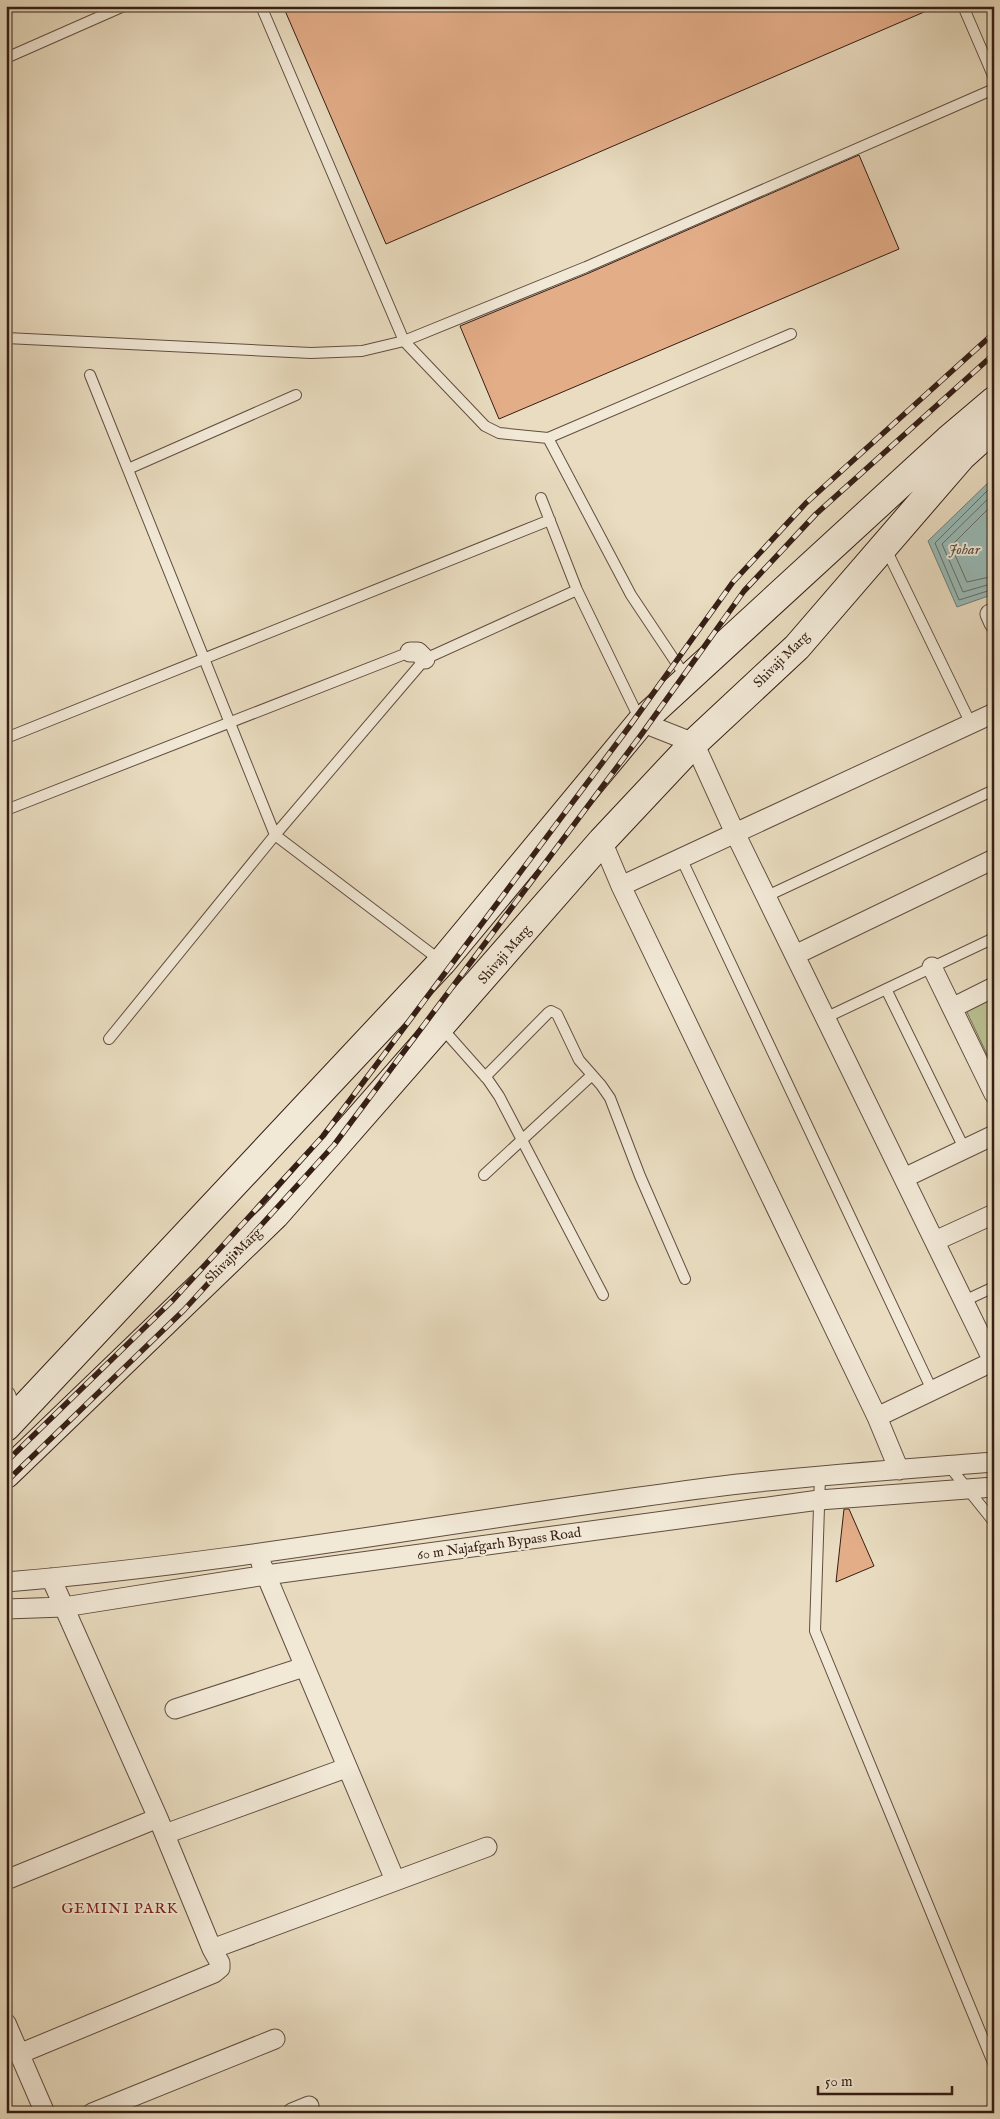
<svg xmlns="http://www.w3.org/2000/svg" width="1000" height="2119" viewBox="0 0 1000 2119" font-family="'IM FELL English',serif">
	<rect width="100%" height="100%" fill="#e9dcc0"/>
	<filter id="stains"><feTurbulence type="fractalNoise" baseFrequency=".004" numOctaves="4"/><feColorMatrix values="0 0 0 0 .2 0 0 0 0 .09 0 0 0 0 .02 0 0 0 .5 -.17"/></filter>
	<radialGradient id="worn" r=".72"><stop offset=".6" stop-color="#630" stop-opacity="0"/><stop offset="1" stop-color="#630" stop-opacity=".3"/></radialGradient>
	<!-- green -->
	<path fill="#b9bf90" stroke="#776e52" d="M994 994V1069L965 1008Z"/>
	<!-- water -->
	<path fill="#98bab6" stroke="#707c76" d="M994 477V594L957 607 928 541Z"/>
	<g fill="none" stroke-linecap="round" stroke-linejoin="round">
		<!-- shore -->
		<path stroke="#666c66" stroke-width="1" d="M994 484 935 543 959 600 994 589
			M994 493 942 544 963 592 994 583
			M994 503 951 546 967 582 994 576"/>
	</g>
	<!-- building -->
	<path fill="#e3ad88" stroke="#351e15" d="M283 6H938L386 244Z
		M859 155 899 249 499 419 460 326 589 273Z
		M844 1509H849L874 1566 836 1582Z"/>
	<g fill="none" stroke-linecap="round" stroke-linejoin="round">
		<defs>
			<path id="service" d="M261 6 404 341 485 426 499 433 548 438
				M963 6 994 78
				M6 58 124 6
				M6 338 311 353 362 351 404 341 586 267 994 89
				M90 375 275 835 441 961
				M128 469 296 395
				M541 498 577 590 640 720
				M885 547 971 724
				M687 679 631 595 548 438 791 334
				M6 738 550 520
				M6 810 410 652
				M681 858 932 1390
				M767 896 994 790
				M886 989 964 1148
				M825 1018 994 938
				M441 1027 488 1080 499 1096 603 1295
				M109 1039 275 835 425 659 577 590
				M485 1077 548 1013 551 1011 557 1014 579 1060 601 1085 610 1098 640 1176 685 1279
				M484 1175 592 1075
				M964 1301 994 1287
				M949 1466 994 1522
				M820 1476 815 1631 994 2065"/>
			<path id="minor" d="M990 614 994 623
				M410 652H418L425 659
				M641 722 694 743 735 833 993 1361
				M602 841 621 886 877 1417 899 1470
				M621 886 994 713
				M795 955 994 859
				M932 967 994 1094
				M952 1008 994 987
				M904 1178 994 1135
				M935 1241 994 1214
				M6 1396 14 1420
				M877 1417 994 1361
				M261 1563 395 1880
				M6 1582C249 1562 488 1515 730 1485 817 1475 906 1469 994 1462
				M6 1609 64 1607 266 1575 819 1500 994 1487
				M175 1709 304 1667
				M165 1834 346 1768
				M6 1880 158 1818
				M212 1949 487 1847
				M6 2023 45 2113
				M19 2054 214 1973 220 1968V1963L212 1949 158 1818 51 1578
				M92 2113 275 2039
				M292 2113 309 2106"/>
			<path id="secondary" d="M6 1427 442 962 641 722 948 440 994 401
				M6 1474 275 1215 602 841 694 743 797 647 961 457 994 427"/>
		</defs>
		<!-- service casing -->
		<use href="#service" stroke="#624e40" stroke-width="12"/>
		<!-- minor casing -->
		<use href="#minor" stroke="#624e40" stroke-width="21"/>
		<!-- secondary casing -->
		<use href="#secondary" stroke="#351e15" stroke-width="30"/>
		<!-- service -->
		<use href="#service" stroke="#f1e8d6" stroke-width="10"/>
		<!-- minor -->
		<use href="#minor" stroke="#f1e8d6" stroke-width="19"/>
		<!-- secondary -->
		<use href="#secondary" stroke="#f1e8d6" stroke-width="28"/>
		<defs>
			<path id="rail" d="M6 1462 173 1300 323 1136 629 727 733 582 806 503 994 333
				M6 1482 184 1310 334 1145 641 735 744 591 816 514 994 354"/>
		</defs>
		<!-- rail casing -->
		<use href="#rail" stroke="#351e15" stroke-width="5.5"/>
		<!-- rail -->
		<use href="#rail" stroke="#f1e8d6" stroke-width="4" stroke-dasharray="11" stroke-linecap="butt"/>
	</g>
	<g text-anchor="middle" stroke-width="4" stroke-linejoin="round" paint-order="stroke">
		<!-- street labels -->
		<g font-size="14" fill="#351e15" stroke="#f1e8d6">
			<text transform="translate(781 659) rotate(-45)" y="5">Shivaji Marg</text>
			<text transform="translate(504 954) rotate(-49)" y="5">Shivaji Marg</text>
			<text transform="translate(233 1255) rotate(-44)" y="5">Shivaji Marg</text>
			<text transform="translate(499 1543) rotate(-8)" y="5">60 m Najafgarh Bypass Road</text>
		</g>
		<!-- water labels -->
		<g font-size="15" font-style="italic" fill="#534d45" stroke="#f1e8d6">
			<text x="964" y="554">Johar</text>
		</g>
		<!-- neighbourhood labels -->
		<g font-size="15" letter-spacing="1" fill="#7a1f14" stroke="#f1e8d6">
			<text x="120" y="1913">GEMINI PARK</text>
		</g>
	</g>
	<!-- margin -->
	<rect width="1000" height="2119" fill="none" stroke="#e9dcc0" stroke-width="25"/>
	<rect x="8" y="8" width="985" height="2104" fill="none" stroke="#351e15" stroke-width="2.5"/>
	<rect x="12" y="12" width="975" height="2094" fill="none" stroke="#351e15"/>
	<!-- scale -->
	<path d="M818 2086v8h134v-8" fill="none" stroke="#351e15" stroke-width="2.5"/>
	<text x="825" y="2086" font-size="15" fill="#351e15" stroke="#f1e8d6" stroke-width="4" paint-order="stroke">50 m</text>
	<rect width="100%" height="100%" filter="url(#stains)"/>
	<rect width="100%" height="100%" fill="url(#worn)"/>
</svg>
